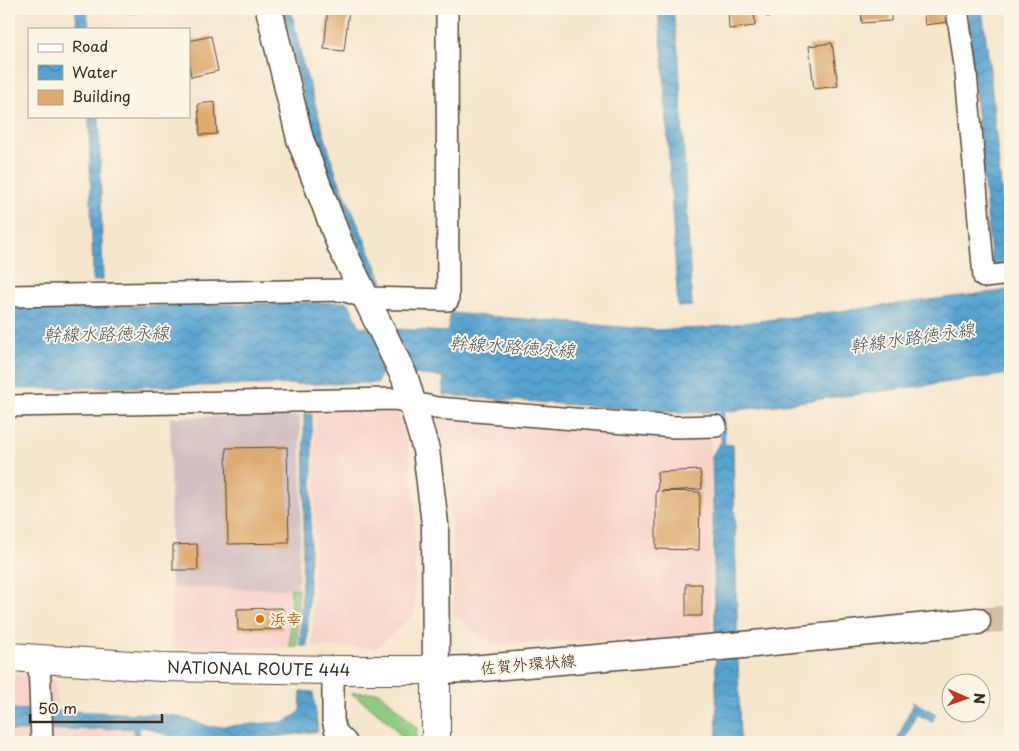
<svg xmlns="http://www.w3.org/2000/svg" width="1019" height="751" viewBox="0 0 1019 751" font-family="'Playpen Sans','Klee One',sans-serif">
	<defs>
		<pattern id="water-waves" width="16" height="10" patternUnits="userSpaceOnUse" patternTransform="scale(1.25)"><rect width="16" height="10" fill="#57a3d0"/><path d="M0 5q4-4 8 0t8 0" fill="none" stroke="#4985a8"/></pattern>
	</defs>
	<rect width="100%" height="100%" fill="#fcf5e5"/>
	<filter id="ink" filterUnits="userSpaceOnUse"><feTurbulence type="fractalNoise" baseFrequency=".02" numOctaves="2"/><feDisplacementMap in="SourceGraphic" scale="10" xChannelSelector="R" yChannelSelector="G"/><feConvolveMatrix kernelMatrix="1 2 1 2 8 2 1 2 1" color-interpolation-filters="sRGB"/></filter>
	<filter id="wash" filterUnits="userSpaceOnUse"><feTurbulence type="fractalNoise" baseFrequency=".0096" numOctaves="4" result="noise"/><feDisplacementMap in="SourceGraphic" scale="20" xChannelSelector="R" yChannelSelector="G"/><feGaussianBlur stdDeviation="1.12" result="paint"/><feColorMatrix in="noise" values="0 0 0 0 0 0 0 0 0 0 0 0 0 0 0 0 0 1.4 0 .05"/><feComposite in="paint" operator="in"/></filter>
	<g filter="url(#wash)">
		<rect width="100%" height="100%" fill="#f6e6cd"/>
		<!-- built -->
		<path fill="#f7d1c8" d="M315 409H398L407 444 415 495V614L376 648 312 646 315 483Z
			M433 415 710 431 711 636 653 640 555 641 493 645 453 615 452 531 448 493Z
			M171 588 298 589 297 646 290 648H171Z
			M9 675 55 679 58 720 136 721 137 742H9Z"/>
		<!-- industrial -->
		<path fill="#d2bfc0" d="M300 416 302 487 298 589 171 588 170 417Z"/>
		<!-- garden -->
		<path fill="#8fcb80" stroke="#657a4f" d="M291 588 298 589 297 646 290 648Z
			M380 692 417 728 416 742H405C392 722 371 707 351 693Z"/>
		<!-- water -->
		<path fill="url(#water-waves)" stroke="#496677" d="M75 9H87L89 29H78Z
			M282 9H291L303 64 336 174 383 282 377 284 331 185 310 122Z
			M658 9H673L679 61 692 306 678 307 663 59Z
			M967 9H982L990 70 1008 265 992 267Z
			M89 116H99L103 280 93 281Z
			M1010 290V374L730 411 683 413 443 395 444 377 382 371 377 383 9 389V308L348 302 360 327 448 332 450 313 658 330 704 328Z
			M304 414H312V484L307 646H300L305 486Z
			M719 444 733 445 740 742H717L712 456Z
			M301 691 313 692 318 731 238 742H186L148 728 139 727 140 742H134L133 728 9 731V709L173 715 211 727 285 722 300 712Z
			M914 702 936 714 932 722 917 714 904 742H896Z"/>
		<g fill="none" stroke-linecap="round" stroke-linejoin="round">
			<!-- stream -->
			<path stroke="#57a3d0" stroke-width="5" d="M722 405 723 449"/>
		</g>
		<g id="blocks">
			<!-- building -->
			<path fill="#ddaa70" d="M110 9H137V13H110Z
				M328 9H349L344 51 324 49Z
				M728 9H754L755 26 729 29Z
				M765 9H810V12L767 17Z
				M861 9H891V21L862 23Z
				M923 9H948L949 22 925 25Z
				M211 36 218 71 191 77 189 65V41Z
				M832 43 838 86 814 89 809 46Z
				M215 102 217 134 200 135 198 104Z
				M287 447 289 543 228 544 226 448Z
				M700 470 702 489 661 491 700 492 699 550 656 549V491H658L657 472Z
				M197 544 198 570H173V545Z
				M686 584H702V616H686Z
				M282 608V629L238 630 237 609Z"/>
		</g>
	</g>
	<g filter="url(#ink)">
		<use href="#blocks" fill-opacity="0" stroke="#574638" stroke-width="1"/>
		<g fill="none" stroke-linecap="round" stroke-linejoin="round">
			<!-- major-tunnel -->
			<path stroke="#d1c0aa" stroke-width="26" stroke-dasharray="26 13" stroke-linecap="butt" d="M977 621 1010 618"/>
			<defs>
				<path id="minor" d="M957 9 966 73 984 277 1010 274
					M9 296 343 290 367 298 448 300 447 9
					M9 406 395 399 437 408 675 427 716 426
					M39 659 42 742
					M333 670V720L336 732 346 742"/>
				<path id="major" d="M269 9 300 139 341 247 405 378 426 450 435 524 436 670 471 669 754 644 977 621"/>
				<g id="highway">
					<path id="s1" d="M9 657 161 667 333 670H436V742"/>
				</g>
			</defs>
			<!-- minor casing -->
			<use href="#minor" stroke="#574638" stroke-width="24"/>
			<!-- major casing -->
			<use href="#major" stroke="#574638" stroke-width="29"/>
			<!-- highway casing -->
			<use href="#highway" stroke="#574638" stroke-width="30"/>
			<!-- minor -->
			<use href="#minor" stroke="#fff" stroke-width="21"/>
			<!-- major -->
			<use href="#major" stroke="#fff" stroke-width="26"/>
			<!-- highway -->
			<use href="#highway" stroke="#fff" stroke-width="28"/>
		</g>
	</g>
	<!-- markers -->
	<circle fill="#e8710a" stroke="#fcf5e5" stroke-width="2" cx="260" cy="619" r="5"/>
	<g text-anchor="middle" stroke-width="4" stroke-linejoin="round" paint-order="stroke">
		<!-- food labels -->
		<g font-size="16" font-weight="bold" fill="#c56008" stroke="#fcf5e5" text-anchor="start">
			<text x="270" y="625">浜幸</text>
		</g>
		<!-- street labels -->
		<g font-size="16" fill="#3b2a1e" stroke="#fcf5e5">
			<text transform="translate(528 664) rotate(-5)" y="6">佐賀外環状線</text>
			<text dy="6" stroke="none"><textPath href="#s1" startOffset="250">NATIONAL ROUTE 444</textPath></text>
		</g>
		<!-- water labels -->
		<g font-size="18" font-style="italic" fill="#465a65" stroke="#fcf5e5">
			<text transform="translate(106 334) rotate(-1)" y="6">幹線水路徳永線</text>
			<text transform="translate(912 338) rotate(-8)" y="6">幹線水路徳永線</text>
			<text transform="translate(512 347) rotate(4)" y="6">幹線水路徳永線</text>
		</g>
	</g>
	<!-- margin -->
	<rect width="1019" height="751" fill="none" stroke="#fcf5e5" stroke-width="30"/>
	<!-- legend -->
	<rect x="28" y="28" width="162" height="90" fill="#fcf5e5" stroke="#afa495"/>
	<rect x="38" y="44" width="25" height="8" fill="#ffffff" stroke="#afa495"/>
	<text x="72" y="52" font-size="15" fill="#3b2a1e">Road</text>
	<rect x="38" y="65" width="25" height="15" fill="url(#water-waves)" stroke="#afa495"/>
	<text x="72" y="78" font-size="15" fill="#3b2a1e">Water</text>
	<rect x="38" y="90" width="25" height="15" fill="#ddaa70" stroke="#afa495"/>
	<text x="72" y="102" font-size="15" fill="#3b2a1e">Building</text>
	<!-- north arrow -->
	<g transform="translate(966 698) rotate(92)"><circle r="24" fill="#fcf5e5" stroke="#afa495"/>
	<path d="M0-4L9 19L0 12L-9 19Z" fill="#c8321e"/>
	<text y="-8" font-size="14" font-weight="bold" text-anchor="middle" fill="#3b2a1e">N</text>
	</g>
	<!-- scale -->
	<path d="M30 714v8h132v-8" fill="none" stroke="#3b2a1e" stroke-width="2.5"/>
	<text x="38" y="714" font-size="15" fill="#3b2a1e" stroke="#fcf5e5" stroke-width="4" paint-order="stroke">50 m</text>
</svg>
